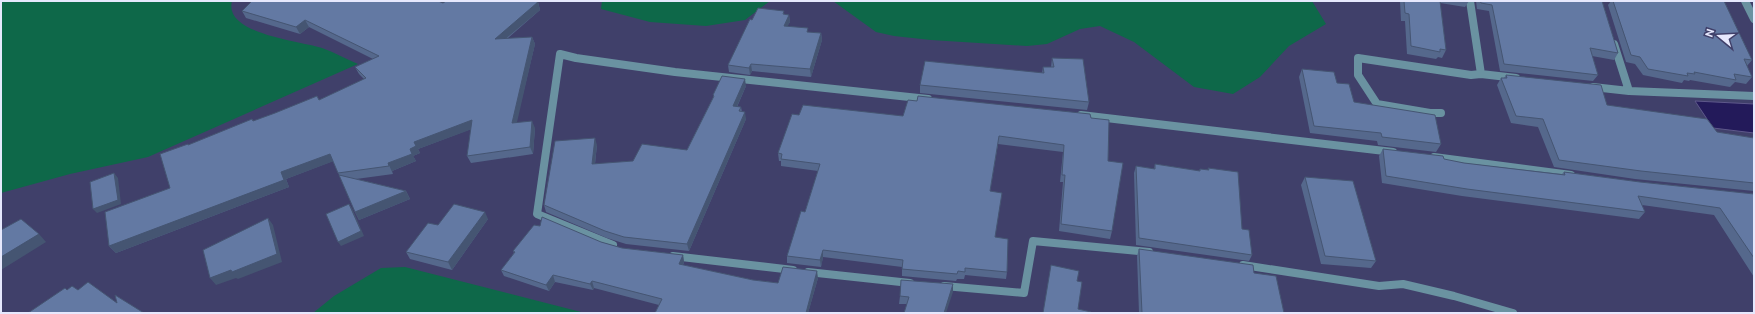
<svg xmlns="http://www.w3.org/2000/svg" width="1755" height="314" viewBox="0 0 1755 314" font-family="Ubuntu,sans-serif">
	<rect width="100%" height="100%" fill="#40406a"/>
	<!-- green -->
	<path fill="#0e6849" d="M1 1H232C223 34 300 41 322 48 334 52 346 59 358 64L148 157 70 174 1 193Z
		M602 1H770L745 20 706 26 650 22 601 9Z
		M833 1H1312L1326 24 1289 46 1260 77 1233 94 1194 87 1134 42 1100 26 1080 29 1047 44 1027 46 931 40 894 36 876 32Z
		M405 267 585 313H313L334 296 381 268Z"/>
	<!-- water -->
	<path fill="#231a5a" stroke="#5e588b" d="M1695 101 1754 104V133L1713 128Z"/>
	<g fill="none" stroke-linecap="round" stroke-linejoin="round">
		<!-- street -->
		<path stroke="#6a92a1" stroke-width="8" d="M1470 1 1481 74 1516 78
			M1745 1 1754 19
			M1614 44 1629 91
			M1593 87 1629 91 1754 96
			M1441 113H1430L1377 104 1358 75V58L1471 75 1481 74
			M1081 115 1393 152
			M1434 157 1571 175
			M613 245 537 214 560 54 576 58 675 72 928 99
			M673 256 793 270
			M1243 265 1379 286 1403 284 1454 296 1513 313
			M808 272 910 283
			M944 286 1024 293 1033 241 1149 252"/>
	</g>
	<!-- wall -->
	<path fill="#55688c" d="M1400 1H1469L1465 7 1440 3 1446 50 1442 58 1438 57 1436 59 1407 54 1405 21H1401Z
		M1476 1H1602L1618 53 1614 60 1592 56 1598 75 1593 81 1500 71 1489 11 1477 9Z
		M1611 1H1724L1752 60 1747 66 1752 77 1746 84 1735 82 1730 87 1690 80 1689 81 1684 80 1682 83 1643 75 1635 64 1626 62 1608 5Z
		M538 2 540 10 507 39 532 37 535 44 516 123 535 128 533 154 471 163 467 156 471 129 418 149 420 153 413 156 416 161 392 171 393 174 356 179 406 191 410 199 359 220 355 212 333 161 286 179 289 187 116 253 109 246 170 188 188 144 189 145 253 121 319 100 364 79 359 74 355 67 373 59 309 27 300 34 246 18 242 11 443 3Z
		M784 11V14L789 15 790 22 787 26 808 32 821 33 822 40 811 77 752 71 750 75 729 72 728 65 752 20Z
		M1052 58 1089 102 1087 110 920 93V85L1042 73 1043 67H1051Z
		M1302 69 1337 83 1354 102 1441 144 1436 152 1378 145 1377 141 1310 133 1299 77Z
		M1506 75 1607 105 1717 132 1754 138V191L1635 179 1554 167 1538 127 1511 123 1497 85 1501 78H1504Z
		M746 86 737 107H741L742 112 746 119 689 251 626 244 607 238 546 212 544 205 597 145 595 164 633 161 687 150 713 98V95Z
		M917 101 1091 118 1108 161 1112 231 1110 239 1059 231 1063 182H1060L1063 152 998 144 990 191 995 237 1007 272 1006 279 965 275 964 279H957L956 281 902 276V267L823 257 821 267 787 263V256L805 212 818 171 781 166V161H779L778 153 799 115 903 116Z
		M1383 149 1464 163 1562 174 1564 172 1640 182 1754 194V277L1714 215 1642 205 1645 212 1639 219 1462 196 1382 183 1379 156Z
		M1155 164 1199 171 1200 169 1208 170V168L1242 229 1252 255 1249 261 1136 245 1134 173 1136 166 1154 169Z
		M1305 177 1376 261 1371 268 1321 264 1301 185Z
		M488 219 452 270 410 259 406 252 438 225Z
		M601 242 622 248 683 255 684 262 683 265 753 280 778 283 818 278 808 313H655L659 305 594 288 593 290 555 282 549 291 504 276 501 270 514 253 513 251Z
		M1139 249 1254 273 1284 313H1139L1137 256Z
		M953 292 906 304H899L900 296Z"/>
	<!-- shaded-wall -->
	<path fill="#455572" d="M538 2 540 10 497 46 495 39Z
		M789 15 790 22 784 33V26Z
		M305 20 309 27 300 34 296 27Z
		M821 33 822 40 811 77 810 69Z
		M532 37 535 44 515 131 512 123Z
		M751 64 752 71 750 75 749 68Z
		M745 79 746 86 734 113 733 106Z
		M745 112 746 119 689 251 687 244Z
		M472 120 475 128 418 149 420 153 413 156 410 149 414 142Z
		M532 121 535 128 533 154 530 147Z
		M595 138 597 145 594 171 592 164Z
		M330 154 334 161 286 179 289 187 116 253 109 246 281 172Z
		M412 154 416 161 392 171 393 174 388 163Z
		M114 173 118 178 121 204 97 213 93 209Z
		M406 191 410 199 359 220 355 212Z
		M349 204 352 208 364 236 341 246 338 242Z
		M485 212 488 219 452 270 448 262Z
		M268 218 273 225 282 262 238 279 236 278 216 285 210 278 231 270Z
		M39 234 46 242 1 270V257Z
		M823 250V257L821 267 820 260Z
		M683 255 684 262 680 271 679 264Z
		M817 271 818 278 808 313H806Z
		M553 275 555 282 549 291 546 285Z
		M592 281 594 288 593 290 590 284Z
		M953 284V292L946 313H944Z"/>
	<!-- building -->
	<path fill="#6379a3" stroke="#455572" d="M252 1H438L443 3 446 1H533L538 2 495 39 532 37 512 123 532 121 530 147 467 156 472 120 414 142 416 146 410 149 412 154 388 163 389 166 338 173 330 154 281 172 284 180 109 246 105 212 170 188 160 154 188 144V145L252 119 253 121 275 113 317 96 319 100 366 78 355 67 379 56 305 20 296 27 242 11Z
		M1404 1H1440L1446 50 1440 49V52L1411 46 1409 14 1405 13Z
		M1480 1H1602L1618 53 1590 48 1598 75 1504 64 1492 5 1481 3Z
		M1613 1H1724L1752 60 1744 59 1752 77 1734 74 1736 80 1694 72 1695 74 1687 73 1688 76 1648 69 1640 57 1631 55Z
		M758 8 784 11 783 14 789 15 784 26 808 28 807 32 821 33 810 69 751 64 749 68 728 65 750 19 752 20Z
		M1052 58 1083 59 1089 102 920 85 925 61 1044 73 1043 67H1054Z
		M1302 69 1334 72 1337 83 1349 84 1354 102 1435 115 1441 144 1382 137 1381 133 1314 126Z
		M1506 75 1601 85 1607 105 1707 119 1717 132 1754 138V183L1641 171 1559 160 1543 119 1516 116 1501 78H1507Z
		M722 76 745 79 733 106 741 107 739 111 745 112 687 244 624 237 605 231 544 205 555 141 595 138 592 164 633 161 642 144 687 150 714 96 713 95Z
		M918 96 1090 114 1091 118 1109 120 1108 161 1123 163 1112 231 1061 224 1065 175H1062L1064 145 999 136 990 191 1002 193 995 237 1008 239 1007 272 965 268V272L958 271 957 274 902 269 903 260 823 250 820 260 787 256 801 211 805 212 820 164 781 159 782 154 778 153 792 114 799 115 803 105 903 116 908 100 917 101Z
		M1383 149 1443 156 1444 159 1464 163 1565 175 1564 172 1640 182 1754 194V258L1720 208 1638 196 1645 212 1467 189 1386 176Z
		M1155 164 1200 171V169L1209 170 1208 168 1238 172 1242 229 1249 230 1252 255 1139 238 1136 166 1155 169Z
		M114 173 118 200 93 209 90 182Z
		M339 175 406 191 355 212Z
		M1305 177 1353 181 1376 261 1325 256Z
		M349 204 361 231 338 242 326 214Z
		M454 204 485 212 448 262 406 252 428 223 438 225Z
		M542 217 601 242 622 248 683 255 679 264 753 280 778 283 783 267 817 271 806 313H655L662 299 592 281 590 284 553 275 546 285 501 270 515 252 513 251 534 225 540 226Z
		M268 218 277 254 232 272 231 270 210 278 203 250Z
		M21 219 39 234 1 257V230Z
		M1139 249 1253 265 1254 273 1276 276 1284 313H1142Z
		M1051 265 1079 271 1077 281 1082 282 1078 309 1091 312V313H1043Z
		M901 280 953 284 944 313H904L909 297 900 296Z
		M88 282 117 303 115 295 144 313H28L65 288 67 290 72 286 78 290Z"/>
	<!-- border -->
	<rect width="1755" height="314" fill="none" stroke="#e6e8fd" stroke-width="4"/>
	<!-- north arrow -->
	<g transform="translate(1719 36) rotate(288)" stroke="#40406a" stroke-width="3" paint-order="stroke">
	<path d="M0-3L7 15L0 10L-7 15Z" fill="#e6e8fd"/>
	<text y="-6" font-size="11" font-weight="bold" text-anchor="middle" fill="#e6e8fd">N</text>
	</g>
</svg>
